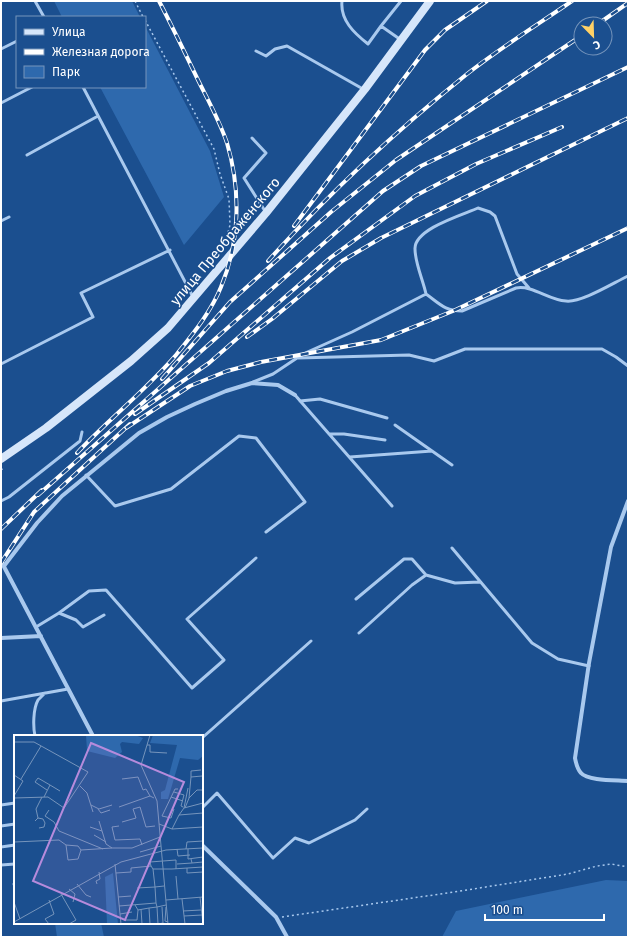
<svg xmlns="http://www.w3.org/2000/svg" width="629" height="938" viewBox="0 0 629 938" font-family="'Fira Sans',sans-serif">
	<rect width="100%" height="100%" fill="#1b4f8f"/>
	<!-- green -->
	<path fill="#2e69ad" d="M54 1H132L140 17H62Z
		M145 26 210 151 224 197 184 245 100 87H145Z
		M606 880 628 881V937H442L456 911Z
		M55 923H101L104 937H57Z"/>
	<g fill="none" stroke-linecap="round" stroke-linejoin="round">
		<!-- path -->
		<path stroke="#a9c9ee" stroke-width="1.5" stroke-dasharray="2 3" stroke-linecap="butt" d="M135 1 143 17
			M145 20 214 149 220 174 229 199 230 225 223 251
			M1 470 4 468
			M282 917 454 892 568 874 597 866 611 864 628 867"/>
		<!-- lane -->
		<path stroke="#a9c9ee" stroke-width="3" d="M35 1 44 17
			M342 1C340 20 354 33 368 44L381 26 401 40
			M381 26 401 1
			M1 49 17 41
			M256 51 266 56 275 49 287 46 363 89
			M83 87 193 297
			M1 103 32 87
			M252 138 266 153 244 178 265 211
			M27 155 98 116
			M1 221 9 217
			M426 294C423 280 415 263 415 249 414 229 462 215 478 208L490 212 495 216 517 274 529 288
			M298 358 409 355 434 361 465 349H602L616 357 628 366
			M1 364 93 317 81 293 170 250
			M253 382 273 374 303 354 352 332 426 294C440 304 445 311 462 311L516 288C533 285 548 300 566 301 581 303 613 283 628 276
			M295 395 392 506
			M300 401 320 399 387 418
			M395 425 452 465
			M329 434H344L385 440
			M350 457 432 451
			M86 475 115 506 171 489 239 436 256 438 305 502 266 532
			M1 501 9 497 80 441 82 432
			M452 548 532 643 558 659 589 666
			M356 599 404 559H412L426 575
			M59 613 89 591 106 590 192 688 224 660 187 619 256 558
			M36 627 59 613 76 620 83 627 104 615
			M359 633 412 585 426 575 455 583 480 582
			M1 701 68 689
			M35 736C33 727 33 709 38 700 40 698 43 695 45 693
			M202 738 311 641
			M1 805 15 803
			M202 808 217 793 273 858 295 838 309 843 355 820 367 809
			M1 826 15 824
			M1 847 15 845
			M1 865 15 864
			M14 884H15"/>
		<!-- street -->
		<path stroke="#a9c9ee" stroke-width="4" d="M628 501 611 547 589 663 575 758C576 763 577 769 581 773 588 781 616 780 628 781
			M1 561 93 736
			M4 566 37 523 62 496 139 433 167 417 195 404 226 391 252 383 278 385 295 395
			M1 638 41 636
			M202 845 276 917 287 937"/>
		<!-- secondary -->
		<path stroke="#d6e6fa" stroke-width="8" d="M1 459 46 428 131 361 168 328 266 213 365 89 430 1"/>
		<defs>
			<path id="rail" d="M598 24 628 3
				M294 226 425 50 445 30 487 1
				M268 261C329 193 396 131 467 74 500 48 537 25 572 1
				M247 337 272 319 342 261 381 238 628 118
				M162 379 230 302 331 212 396 160 581 36
				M135 414 209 363 330 258 415 196 476 164 562 127
				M126 428 190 386 227 371 261 362 381 340 453 311 628 228
				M77 453C109 419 146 390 176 355 192 335 211 312 221 287 240 241 241 190 227 143 220 122 209 102 199 82 186 55 173 28 159 1
				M38 495 383 191 421 166 628 67
				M1 529 42 490
				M1 563 34 512 130 424"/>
		</defs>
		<!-- rail casing -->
		<use href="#rail" stroke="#fff" stroke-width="4"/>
		<!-- rail -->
		<use href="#rail" stroke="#1b4f8f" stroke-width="2.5" stroke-dasharray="8" stroke-linecap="butt"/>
	</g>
	<g text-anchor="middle" stroke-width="3" stroke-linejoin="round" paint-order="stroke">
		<!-- street labels -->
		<g font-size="14" fill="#fff" stroke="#1b4f8f">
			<text transform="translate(225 241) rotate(-50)" y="5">улица Преображенского</text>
		</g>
	</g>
	<!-- overview -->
	<g transform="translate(14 735)">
		<rect width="189" height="189" fill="#1b4f8f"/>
		<path d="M72 0H121L129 3 125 9 108 7 106 9 108 17 101 23 73 16ZM139 0H189V21L184 25 166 23 154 64H147V57L151 55 163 10 136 8ZM99 138 104 189H93L91 142Z" fill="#2e69ad"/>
		<path fill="none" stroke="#7695bc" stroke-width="1" d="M136 0 127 30 143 66 154 189M0 7H20L74 37 50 73 34 62 0 63M133 10H136V17L153 18M0 40 9 46 0 61M177 42V36L187 35M7 44 27 11M108 44 124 42 129 55 132 54 136 61 140 63M66 51 73 58 79 77M33 55 21 47 24 43 36 50M160 57 170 60 167 71 169 72M30 62 36 50 46 56M157 62 169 66M175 63 177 42 188 41M77 70 85 74 98 70M105 72 136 61M170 73 189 68M171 73 175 63 183 55H189M84 74 87 78 96 75M35 75 31 81 40 87 45 96 89 114M165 80 170 73 174 53M148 81 161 54H164M148 81 157 83 160 74M24 83 29 84 31 88 30 92 25 93M21 86 24 83 22 74 28 62M85 86 92 109 98 113H118L146 102M108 87 122 83 119 74 126 72 132 92 141 91M145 89 158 94 165 80 189 78M105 91 98 92 101 105 126 104 128 110M76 92 88 96M158 94 189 92M80 100 92 107M0 107 45 105 52 110 64 111 67 115 98 113M52 110 54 125 64 124 67 115M163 114 164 121 176 120M172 114 173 107 189 106M174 114V124L189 122M126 117 147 111M177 124 178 128 189 127M101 129 107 189M163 129 178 128M137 131 136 127 162 125V134M173 133V138L189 137M139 134 141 152 150 151M102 138 117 137V133L137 131 139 134H158L189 132M162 141 164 164M63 149 72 160 77 162M83 149 82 146 86 144 85 137M123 153 141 152 142 168M55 154 61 159 59 167M47 159 62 185 55 189M104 162 117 161M186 162 189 189M168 164 171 189M152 165 189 162M0 167 6 184M121 170 124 175 135 173M105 171 142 168 143 172 152 170M152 172 151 186 154 187M127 174 128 189M169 176 187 175M106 179 118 177M170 181 188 180M110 185H123L124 175M0 187 107 127 152 115 189 113M35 189 31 184 40 179 35 165M136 189 135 173 143 172 144 189 149 188 148 172"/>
		<path fill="#b68bdc" fill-opacity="0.15" stroke="#b68bdc" stroke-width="2" d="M77 8 170 47 111 185 19 146Z"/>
		<rect width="189" height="189" fill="none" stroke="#fff" stroke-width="2"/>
	</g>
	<!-- border -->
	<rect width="629" height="938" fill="none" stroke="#ffffff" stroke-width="4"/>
	<!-- legend -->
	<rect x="16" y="16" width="130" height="72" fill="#1b4f8f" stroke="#7695bc"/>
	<rect x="24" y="29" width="20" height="6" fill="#d6e6fa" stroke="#7695bc"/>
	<text x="52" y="36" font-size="12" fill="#ffffff">Улица</text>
	<rect x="24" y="49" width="20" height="6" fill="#ffffff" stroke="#7695bc"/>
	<text x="52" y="56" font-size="12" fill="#ffffff">Железная дорога</text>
	<rect x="24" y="66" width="20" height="12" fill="#2e69ad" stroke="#7695bc"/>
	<text x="52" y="76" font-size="12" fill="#ffffff">Парк</text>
	<!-- north arrow -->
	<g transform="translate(593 36) rotate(157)"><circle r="19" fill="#1b4f8f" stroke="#7695bc"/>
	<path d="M0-3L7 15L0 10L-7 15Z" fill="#ffd166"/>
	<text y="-6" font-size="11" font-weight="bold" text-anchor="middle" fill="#ffffff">С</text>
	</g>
	<!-- scale -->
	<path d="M485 914v6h119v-6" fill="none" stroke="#ffffff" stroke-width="2"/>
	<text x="491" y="914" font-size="12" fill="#ffffff" stroke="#1b4f8f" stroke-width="3" paint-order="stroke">100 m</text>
</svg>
